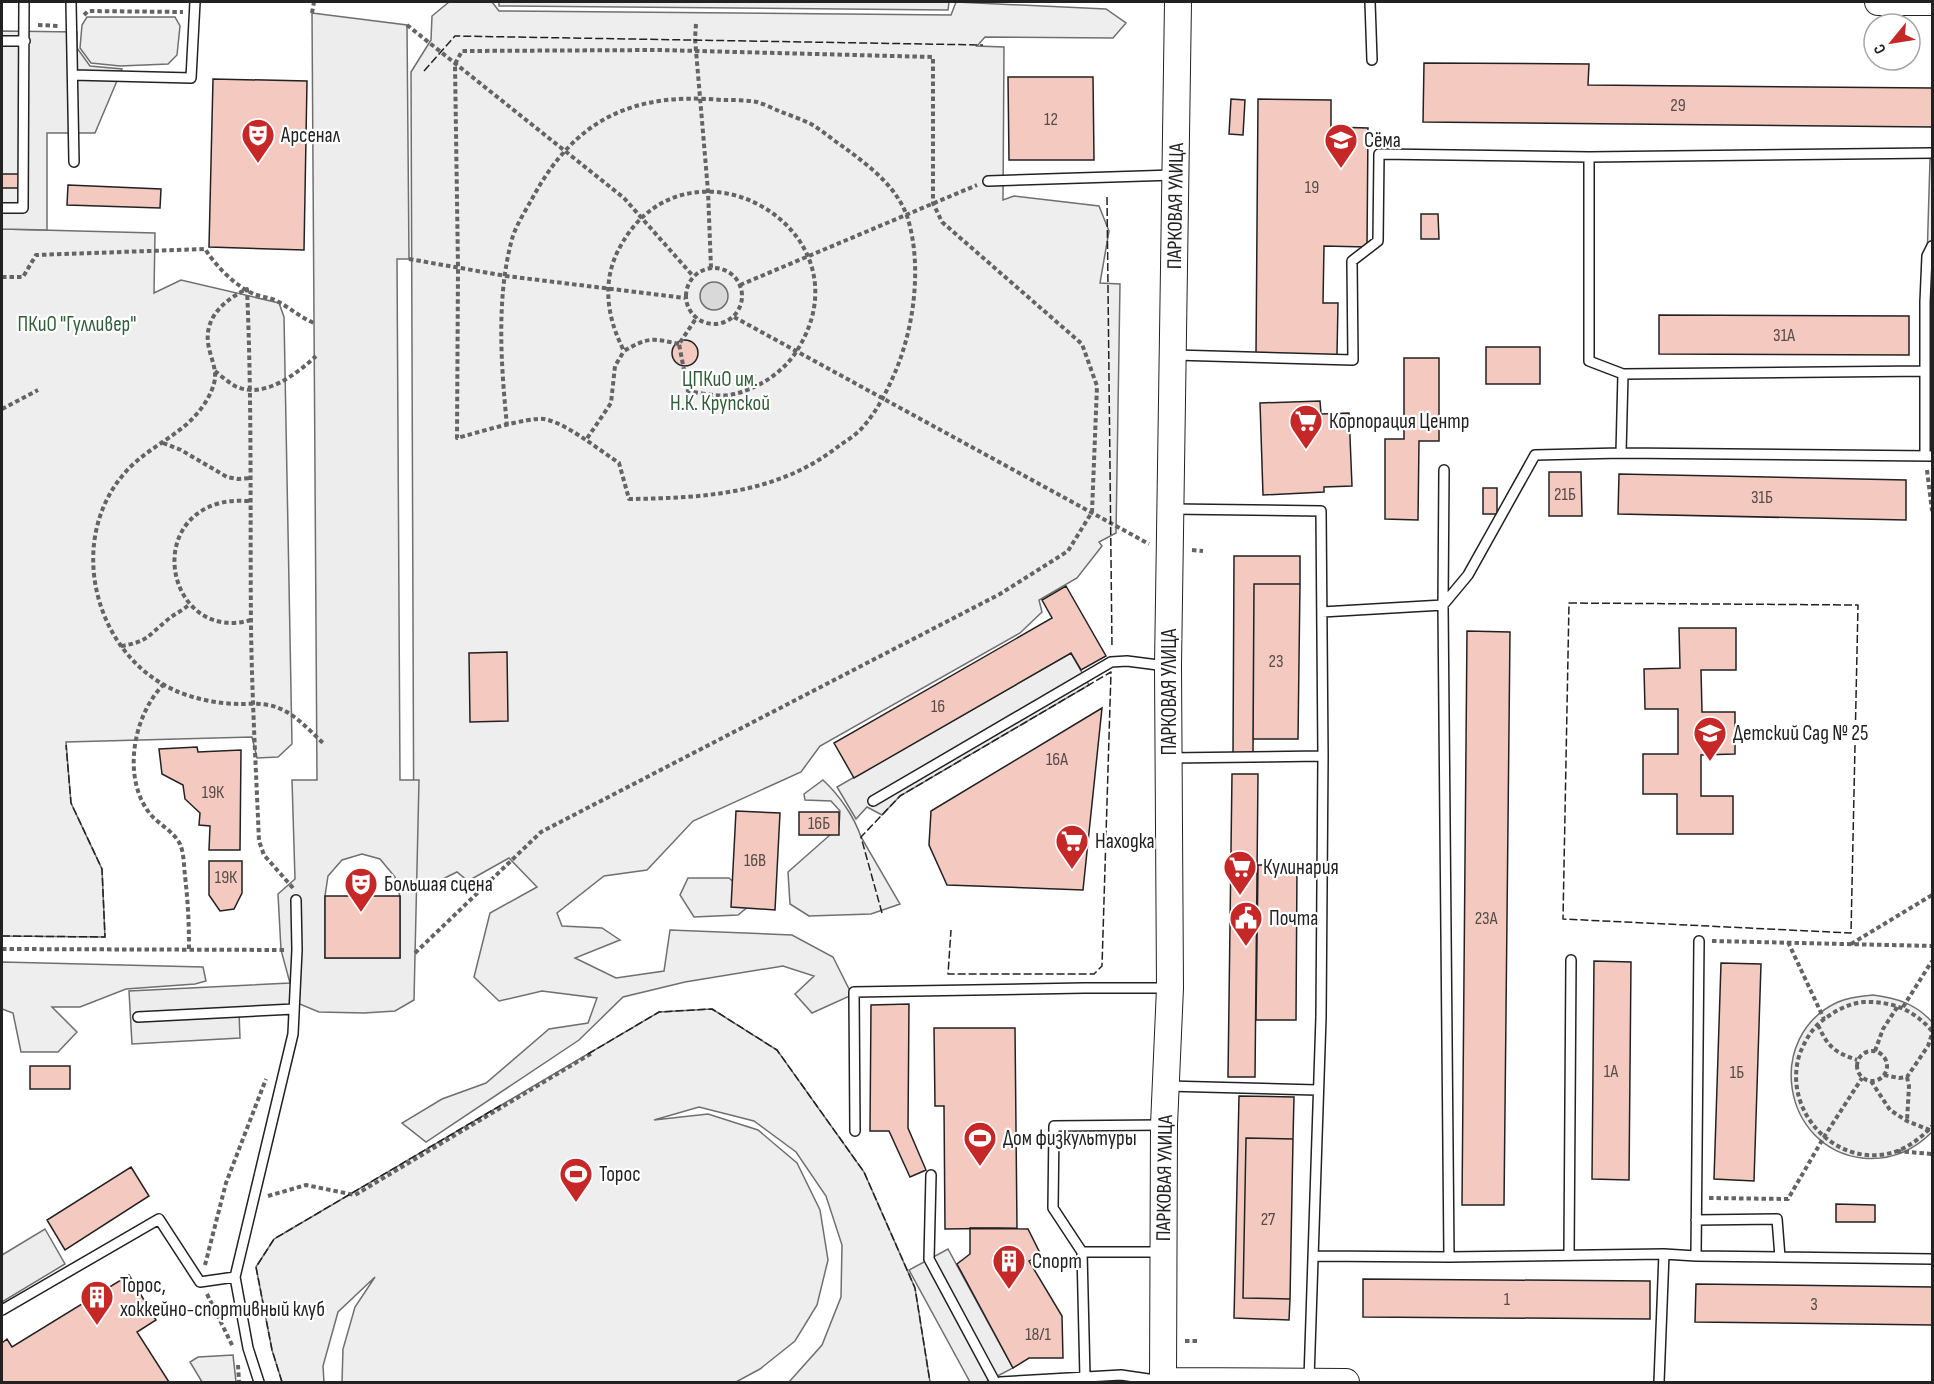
<svg xmlns="http://www.w3.org/2000/svg" width="1934" height="1384" viewBox="0 0 1934 1384" font-family="'Sofia Sans Condensed',sans-serif">
	<rect width="100%" height="100%" fill="#fff"/>
	<!-- green -->
	<path fill="#eee" stroke="#6f6f6f" stroke-width="1.5" d="M449 2H492L499 11 951 15 956 2 1106 9 1126 23 1113 38 985 37 977 46 1004 47 1003 200 1014 196 1099 206 1109 231 1100 283 1120 284 1116 533 1099 542 1102 546 1077 578 1039 600 1042 612 1020 633 820 746 801 772 693 821 647 870 604 876 557 913 562 926 602 928 620 940 575 958 616 978 664 971 670 930 792 935 833 957 852 995 812 1013 795 994 814 976 783 966 685 982 623 997 579 1040 426 1142 402 1123 442 1099 486 1083 549 1029 588 1023 597 998 542 991 499 1001 474 977 490 913 537 887 509 858 468 881 457 872 414 893 411 72 431 40 432 16Z
		M87 17H175L180 26 177 55 168 64 120 66 91 63 80 48 82 25Z
		M2 229 155 233 154 293 181 280 279 303 284 317 292 744 278 757 257 758 252 737 66 742 71 803 102 869 105 937 2 936Z
		M823 780C839 795 854 816 861 837L900 904 871 914 809 916 790 904 788 872 839 827 840 811 831 801 805 800 804 794Z
		M688 878H729L755 901 738 915 694 917 680 895Z
		M2 962 203 967 206 981 195 984 126 989 80 1007H52L77 1032 58 1052H21L13 1013 2 1009Z
		M1873 995C1897 998 1916 1004 1932 1022V1132C1913 1151 1890 1161 1862 1158 1782 1148 1764 1036 1838 1002 1849 997 1861 996 1873 995Z
		M712 1009 777 1050 864 1172 915 1288 930 1382H789L822 1345 841 1297 842 1245 826 1196 796 1152 754 1121 699 1107 654 1120 708 1114 758 1130 797 1163 820 1210 828 1260 817 1305 795 1341 760 1369 736 1382H342L343 1349 355 1307 375 1277 338 1312 323 1366 324 1382H282L272 1350 256 1267 274 1239 659 1012Z
		M233 1355 236 1382H202L190 1362 198 1357Z"/>
	<!-- parking -->
	<path fill="#ededed" stroke="#6f6f6f" stroke-width="1.5" fill-rule="evenodd" d="M499 2H949L948 10 499 6Z
		M312 13 407 25 409 259H397L400 780H419L414 1000 395 1011 364 1013 319 1012 295 1002 294 1009 239 1012 240 1038 132 1044 129 991 290 983 281 950 278 894 295 879 292 780H317ZM362 854 380 859 395 877 400 897V958H325V896L328 876 342 860Z
		M2 31 77 32V48L90 66 122 69 95 133H47V230L2 229Z
		M1930 159H1932V260H1927Z
		M1071 653 1089 685 900 796 882 815 867 807 856 819 837 787Z
		M45 1229 65 1264 2 1302V1255Z
		M948 1249 1013 1368 986 1382H970L909 1270Z"/>
	<!-- water -->
	<path fill="#d9d9d9" stroke="#6f6f6f" stroke-width="1.5" d="M700 296a14 14 0 1 1 28 0a14 14 0 1 1-28 0Z"/>
	<!-- building -->
	<path fill="#f3c9c0" stroke="#222" stroke-width="1.5" d="M1424 63 1589 64 1588 85 1932 88V127L1423 122Z
		M1008 77H1093L1094 160H1009Z
		M213 79 307 81 304 250 209 247Z
		M1231 99 1245 100 1243 135 1229 134Z
		M1258 99 1331 100V127L1368 128 1367 247 1324 246 1323 303H1338L1337 355 1256 354Z
		M2 174H19V188H2Z
		M68 185 161 189 160 208 67 205Z
		M1421 214H1438L1439 239H1421Z
		M1659 315 1909 316V355L1659 354Z
		M672 353a13 13 0 1 1 26 0a13 13 0 1 1-26 0Z
		M1486 347H1540V384H1486Z
		M1404 358H1439V441H1419L1418 520 1385 519V439H1404Z
		M1320 401 1321 414 1349 413 1352 486 1324 487V492L1263 495 1260 403Z
		M1549 472H1581L1582 516H1549Z
		M1619 474 1906 480V520L1618 514Z
		M1483 488H1497V514H1483Z
		M1234 556H1300V584H1254L1253 755H1233Z
		M1254 584H1300L1298 739H1253Z
		M1066 586 1106 656 1081 670 1071 653 854 778 834 743 1052 618 1042 600Z
		M1679 628H1736V670H1701L1702 712H1735V754L1701 755V796H1733V834H1677V794H1643V754H1678V709H1645L1644 669 1680 668Z
		M1467 631 1510 632 1504 1205H1462Z
		M507 652 508 721 470 722 469 653Z
		M1102 708 1083 890 947 885 929 845 931 811Z
		M197 747 198 752 241 750 240 850H209L210 826 199 825 200 813 185 799 183 785 162 774 159 749Z
		M1232 774H1258L1255 1077H1228Z
		M736 811 780 813 775 910 731 907Z
		M799 812H839V835H799Z
		M209 861H242V893L234 909 220 911 209 895Z
		M1258 865H1297L1296 1020H1256Z
		M325 896H400V958H325Z
		M1594 961 1631 962 1629 1180 1592 1179Z
		M1721 963 1761 964 1754 1181 1714 1179Z
		M909 1004 908 1128 926 1170 910 1177 889 1131H870L871 1005Z
		M934 1028H1015L1017 1228 945 1229 944 1106H935Z
		M30 1066H70V1089H30Z
		M1239 1096 1294 1097 1293 1139 1246 1138 1243 1298 1290 1299 1289 1320 1234 1318Z
		M1246 1138 1293 1139 1290 1299 1243 1298Z
		M131 1167 149 1196 65 1250 47 1220Z
		M1836 1204 1875 1205V1222H1836Z
		M970 1228 1028 1229 1041 1255 1029 1261 1062 1316 1063 1358H1029L1013 1368 957 1264 970 1254Z
		M129 1275 156 1320 137 1332 169 1382H2V1343L7 1339 12 1347Z
		M1363 1279 1650 1281V1319L1363 1317Z
		M1696 1284 1932 1287V1325L1695 1322Z"/>
	<g fill="none" stroke-linecap="round" stroke-linejoin="round">
		<defs>
			<path id="lane" d="M71 2 74 162
				M1370 2 1372 60
				M2 41H25
				M73 75 191 78 195 2
				M1589 157V361L1623 374 1621 453
				M988 181 1174 175
				M2 208H23L24 2
				M1174 355 1353 360 1352 261 1378 241 1379 154 1589 157 1932 153
				M1623 374 1925 371
				M1925 456V302L1927 256 1932 246
				M1444 470 1443 605 1449 1257
				M1171 509 1321 511 1323 756 1321 1017 1309 1379
				M1322 612 1443 605 1468 575 1535 455 1621 453 1932 456
				M1169 758 1323 756
				M873 801 1111 662 1127 661 1166 666
				M138 1017 294 1009
				M1167 1086 1317 1090
				M855 1131 854 992 1084 988H1168
				M931 1175 929 1259 995 1382
				M1696 1220 1777 1219 1780 1257
				M1082 1252H1160
				M1569 1254 1571 960
				M1314 1256 1449 1257 1664 1254 1696 1256 1932 1259
				M1696 1256 1699 941
				M2 1310 159 1219 200 1282 235 1277
				M1085 1377 1082 1252 1053 1208 1054 1126 1162 1125
				M259 1382 248 1348 235 1277 293 1034 297 950 296 900
				M1000 1382 1121 1375 1162 1381
				M1659 1382 1664 1254"/>
			<path id="secondary" d="M1878 2H1932
				M1163 1381 1346 1382
				M1163 1382 1164 1125 1170 988 1168 666 1178 2"/>
		</defs>
		<!-- lane casing -->
		<use href="#lane" stroke="#222" stroke-width="12"/>
		<!-- secondary casing -->
		<use href="#secondary" stroke="#222" stroke-width="28"/>
		<!-- path -->
		<path stroke="#646464" stroke-width="4" stroke-dasharray="4.5 3" stroke-linecap="butt" d="M312 13 314 2
			M84 15 88 11 183 12
			M696 24 695 39 708 191 711 268
			M38 25 60 26
			M407 25 624 198 693 276
			M409 259 506 276 685 298
			M686 296a28 28 0 1 1 56 0a28 28 0 1 1-56 0Z
			M2 277H23L36 255 205 249C216 266 235 286 254 294 261 297 269 297 277 301 290 308 300 317 314 323
			M740 285 977 185
			M734 317 1149 544
			M679 344C652 338 648 337 624 351 607 318 601 281 620 247 686 123 876 229 796 352 782 374 754 391 729 395 715 397 701 393 688 391L679 344 697 317
			M215 371C221 376 228 382 235 386 263 400 297 374 316 356
			M2 409 38 390
			M507 426C501 365 496 298 512 239 516 225 526 210 533 197 576 118 634 92 722 100 733 100 746 100 757 102 764 104 772 108 779 111 789 115 801 119 811 124 823 131 834 141 845 148 869 166 896 186 907 216 923 265 914 331 893 377 885 395 876 412 863 427 857 434 848 440 840 445 779 494 704 498 629 499L619 463 586 440
			M163 443 181 450 227 477 238 479 252 478
			M1927 470 1932 511
			M1192 550 1203 551
			M251 620C172 643 142 524 220 503 231 500 241 501 252 501
			M121 646C147 642 148 636 166 621 174 614 182 611 190 604
			M164 684C133 715 121 779 151 815 160 825 174 832 180 844 184 853 184 867 185 876 188 902 189 923 189 949
			M293 888 264 855 259 841C256 770 252 698 251 627 250 514 252 402 247 289 224 300 202 319 209 348 211 358 216 368 215 379 212 396 200 412 187 424 166 442 141 453 123 475 66 543 95 654 174 690 193 699 220 704 241 704 250 704 259 703 268 705 291 709 307 728 323 743
			M1712 941 1932 946
			M1788 942 1824 1019
			M1851 944 1932 895
			M2 949 286 950
			M415 953 541 832 1000 594 1068 551 1092 512 1097 386 1082 344 942 222 933 203V57L659 50 462 51 455 64 458 268 457 438C476 433 528 417 544 419 559 422 574 432 586 440L611 403 615 366 624 351
			M1903 1007 1932 961
			M1818 1025C1828 1047 1834 1052 1857 1060
			M1932 1031C1914 1010 1892 1001 1864 1002 1849 1003 1835 1011 1823 1020 1812 1028 1805 1041 1800 1053 1780 1112 1840 1174 1900 1150 1913 1144 1923 1136 1932 1126
			M1857 1066a15 15 0 1 1 30 0a15 15 0 1 1-30 0Z
			M1875 1051 1883 1029 1898 1006
			M1884 1075 1899 1078 1907 1077 1928 1046 1932 1034
			M1907 1077 1909 1086 1907 1121
			M1871 1081 1890 1110 1907 1121 1932 1131
			M1897 1151 1932 1154
			M268 1196 306 1185 355 1195 592 1053
			M1709 1198 1788 1199 1824 1137 1862 1078
			M205 1265 226 1183 266 1079
			M207 1294 233 1347
			M1185 1341H1199
			M238 1365 239 1382"/>
		<!-- lane -->
		<use href="#lane" stroke="#fff" stroke-width="9"/>
		<!-- secondary -->
		<use href="#secondary" stroke="#fff" stroke-width="26"/>
		<!-- fence -->
		<path stroke="#222" stroke-width="1.5" stroke-dasharray="8 3" stroke-linecap="butt" d="M424 71 455 36 983 45
			M1107 197 1112 648
			M1569 603 1858 605 1851 933 1563 919Z
			M882 913 861 837 900 796 1111 672 1102 966 1094 974H948L951 930
			M2 936 105 937 102 869 71 803 66 745
			M588 1054 659 1012 712 1009 777 1050 864 1172 915 1288 930 1382
			M282 1382 272 1350 256 1267 274 1239 503 1104"/>
	</g>
	<!-- icons -->
	<defs>
		<symbol id="theatre-pin" viewBox="-11 -11 22 30"><path d="M0 17L-7.5 6A9.5 9.5 0 1 1 7.5 6Z" fill="#c62828" stroke="#fff"/><path d="M-5-5.5Q0-4 5-5.5V0Q5 5 0 6Q-5 5-5 0ZM-3.3-2.5H-1v1.5H-3.3ZM1-2.5H3.3v1.5H1ZM-2.8 1Q0 5.5 2.8 1Z" fill="#fff"/></symbol>
		<symbol id="school-pin" viewBox="-11 -11 22 30"><path d="M0 17L-7.5 6A9.5 9.5 0 1 1 7.5 6Z" fill="#c62828" stroke="#fff"/><path d="M0-5L7-2L0 1L-7-2ZM-4 1L0 2.5L4 1V4Q0 6-4 4Z" fill="#fff"/></symbol>
		<symbol id="supermarket-pin" viewBox="-11 -11 22 30"><path d="M0 17L-7.5 6A9.5 9.5 0 1 1 7.5 6Z" fill="#c62828" stroke="#fff"/><path d="M-6-5.5h2.5l.6 2H6L4.5 2H-2.5L-4.4-4H-6ZM-1.5 3.2a1.3 1.3 0 1 0 .1 0ZM3 3.2a1.3 1.3 0 1 0 .1 0Z" fill="#fff"/></symbol>
		<symbol id="civic-pin" viewBox="-11 -11 22 30"><path d="M0 17L-7.5 6A9.5 9.5 0 1 1 7.5 6Z" fill="#c62828" stroke="#fff"/><path d="M-.6-6.5H3V-4.5H.6V-3L4-1V1h2V6H-6V1h2V-1L-.6-3ZM-1.2 2.5V6h2.4V2.5Z" fill="#fff"/></symbol>
		<symbol id="stadium-pin" viewBox="-11 -11 22 30"><path d="M0 17L-7.5 6A9.5 9.5 0 1 1 7.5 6Z" fill="#c62828" stroke="#fff"/><path d="M0-5a6.5 5 0 1 0 0 10a6.5 5 0 1 0 0-10ZM-3.5-1.8h7v3.6h-7Z" fill="#fff"/></symbol>
		<symbol id="building-pin" viewBox="-11 -11 22 30"><path d="M0 17L-7.5 6A9.5 9.5 0 1 1 7.5 6Z" fill="#c62828" stroke="#fff"/><path d="M-4-6H4V6H1V3H-1V6H-4ZM-2.5-4.3h1.7v1.8h-1.7ZM.8-4.3h1.7v1.8H.8ZM-2.5-1h1.7V.8h-1.7ZM.8-1h1.7V.8H.8Z" fill="#fff"/></symbol>
	</defs>
	<g fill-rule="evenodd">
		<use href="#theatre-pin" x="239" y="116" width="38" height="52"/>
		<use href="#school-pin" x="1322" y="121" width="38" height="52"/>
		<use href="#supermarket-pin" x="1287" y="402" width="38" height="52"/>
		<use href="#school-pin" x="1691" y="714" width="38" height="52"/>
		<use href="#supermarket-pin" x="1053" y="822" width="38" height="52"/>
		<use href="#supermarket-pin" x="1221" y="848" width="38" height="52"/>
		<use href="#theatre-pin" x="342" y="865" width="38" height="52"/>
		<use href="#civic-pin" x="1227" y="899" width="38" height="52"/>
		<use href="#stadium-pin" x="961" y="1119" width="38" height="52"/>
		<use href="#stadium-pin" x="557" y="1155" width="38" height="52"/>
		<use href="#building-pin" x="990" y="1242" width="38" height="52"/>
		<use href="#building-pin" x="78" y="1278" width="38" height="52"/>
	</g>
	<g text-anchor="middle" stroke-width="4.5" stroke-linejoin="round" paint-order="stroke">
		<!-- number labels -->
		<g font-size="18" fill="#564c4a">
			<text x="1678" y="111">29</text>
			<text x="1051" y="125">12</text>
			<text x="1312" y="193">19</text>
			<text x="1784" y="341">31А</text>
			<text x="1565" y="500">21Б</text>
			<text x="1762" y="503">31Б</text>
			<text x="1276" y="667">23</text>
			<text x="938" y="712">16</text>
			<text x="1057" y="765">16А</text>
			<text x="213" y="798">19К</text>
			<text x="819" y="829">16Б</text>
			<text x="755" y="866">16В</text>
			<text x="226" y="883">19К</text>
			<text x="1486" y="924">23А</text>
			<text x="1611" y="1077">1А</text>
			<text x="1737" y="1078">1Б</text>
			<text x="1268" y="1225">27</text>
			<text x="1507" y="1305">1</text>
			<text x="1814" y="1310">3</text>
			<text x="1038" y="1340">18/1</text>
		</g>
		<!-- poi labels -->
		<g font-size="21" fill="#222" stroke="#fff" text-anchor="start">
			<text x="281" y="142">Арсенал</text>
			<text x="1364" y="147">Сёма</text>
			<text x="1329" y="428">Корпорация Центр</text>
			<text x="1733" y="740">Детский Сад № 25</text>
			<text x="1095" y="848">Находка</text>
			<text x="1263" y="874">Кулинария</text>
			<text x="384" y="891">Большая сцена</text>
			<text x="1269" y="925">Почта</text>
			<text x="1003" y="1145">Дом физкультуры</text>
			<text x="599" y="1181">Торос</text>
			<text x="1032" y="1268">Спорт</text>
			<text x="120" y="1292">Торос,<tspan x="120" dy="24">хоккейно-спортивный клуб</tspan></text>
		</g>
		<!-- street labels -->
		<g font-size="21" fill="#222" stroke="#fff">
			<text transform="translate(1175 206) rotate(-89)" y="7">ПАРКОВАЯ УЛИЦА</text>
			<text transform="translate(1169 692) rotate(-90)" y="7">ПАРКОВАЯ УЛИЦА</text>
			<text transform="translate(1164 1178) rotate(-89)" y="7">ПАРКОВАЯ УЛИЦА</text>
		</g>
		<!-- park labels -->
		<g font-size="21" fill="#2f5e38" stroke="#fff">
			<text x="77" y="331">ПКиО "Гулливер"</text>
			<text x="720" y="386">ЦПКиО им.<tspan x="720" dy="24">Н.К. Крупской</tspan></text>
		</g>
	</g>
	<!-- border -->
	<rect width="1934" height="1384" fill="none" stroke="#222222" stroke-width="6"/>
	<!-- north arrow -->
	<g transform="translate(1892 42) rotate(240)"><circle r="28" fill="#ffffff" stroke="#a7a7a7" stroke-width="1.5"/>
	<path d="M0-4.5L10 22L0 15L-10 22Z" fill="#c62828"/>
	<text y="-9" font-size="16" font-weight="bold" text-anchor="middle" fill="#222222">С</text>
	</g>
</svg>
